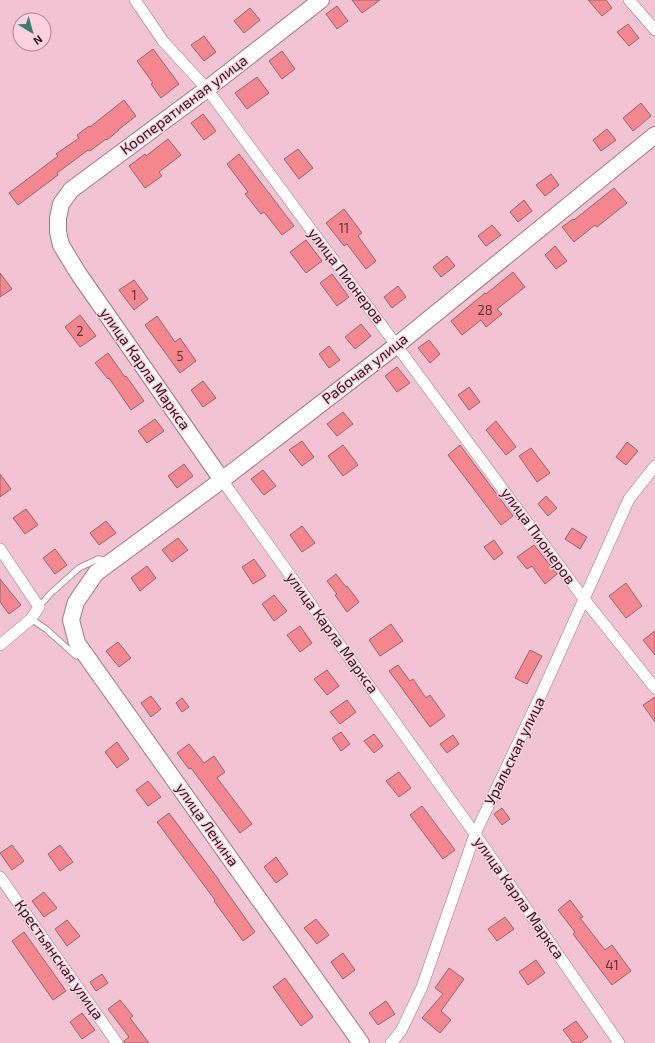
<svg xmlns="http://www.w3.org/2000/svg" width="655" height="1043" viewBox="0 0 655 1043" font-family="'Exo 2',sans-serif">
	<rect width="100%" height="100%" fill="#f1c3d3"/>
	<!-- building -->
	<path fill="#f3868f" stroke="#926769" d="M352 0H380L362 13Z
		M588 0H606L612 8 602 16Z
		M337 6 348 21 337 29 326 14Z
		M250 8 260 20 244 33 234 21Z
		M628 24 639 38 629 46 617 32Z
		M204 36 216 52 204 61 191 45Z
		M153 49 179 84 161 98 151 84 153 83 137 61Z
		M282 51 295 69 282 79 269 61Z
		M257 77 269 93 247 109 235 93Z
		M124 100 136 116 118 130H119L107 140 106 139 90 151 88 150 57 173 58 175 18 205 9 193 58 156 56 154 79 138 77 135 89 126 90 127Z
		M641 103 651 116 633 131 623 118Z
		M203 114 216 131 204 140 191 123Z
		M607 129 616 140 601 151 593 140Z
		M168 139 181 155 159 172 162 176 145 188 129 166 145 154 146 156Z
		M298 149 313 168 299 179 284 159Z
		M239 154 294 226 282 235 264 212 261 214 245 194 248 192 227 164Z
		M551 174 559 185 545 196 536 185Z
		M614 188 627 203 597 227 595 225 574 242 562 227 573 219 574 220Z
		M524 200 532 211 518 222 510 212Z
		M344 209 362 233 358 236 376 261 366 269 347 244 344 246 326 223Z
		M492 225 501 235 486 246 478 236Z
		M306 240 322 261 306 273 290 252Z
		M555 246 567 261 556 269 545 255Z
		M447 256 455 266 441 277 433 267Z
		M513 272 525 287 497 309 502 314 486 327 481 320 462 335 451 321 485 293 486 294Z
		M0 273 12 289 0 297Z
		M332 274 349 297 337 306 320 283Z
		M134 280 148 299 134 310 119 290Z
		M398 286 406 297 392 308 384 297Z
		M80 315 96 336 80 347 65 327Z
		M157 316 175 342 180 338 196 361 180 373 145 325Z
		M361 324 371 336 355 349 345 337Z
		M429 340 440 354 430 363 418 348Z
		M329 346 340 360 329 368 319 354Z
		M108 353 125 377 126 376 144 401 131 410 109 378 108 379 95 363Z
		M397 367 410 383 397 392 385 376Z
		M203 381 216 398 203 407 191 390Z
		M469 387 480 402 469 410 458 395Z
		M343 412 353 424 337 436 327 424Z
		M155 419 164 431 147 443 138 431Z
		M496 421 516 447 506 455 486 430Z
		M302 441 314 457 302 466 289 450Z
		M627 442 638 451 626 465 616 457Z
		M343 445 358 465 343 476 328 456Z
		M460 445 513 516 501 525 448 455Z
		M531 448 550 473 537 482 519 456Z
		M184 464 193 476 177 488 168 476Z
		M263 470 276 486 264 495 251 479Z
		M0 474 11 489 0 497Z
		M546 496 557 508 548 516 538 504Z
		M26 509 38 525 25 534 13 518Z
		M106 521 116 533 99 545 90 533Z
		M302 526 315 543 302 552 290 535Z
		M572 528 587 537 580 549 565 539Z
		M178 538 188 550 172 562 162 550Z
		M494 540 503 553 494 560 484 547Z
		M534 545 557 574 545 584 532 566 527 569 517 557Z
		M55 549 67 565 55 574 43 558Z
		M254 559 266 576 253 584 242 567Z
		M147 566 156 578 140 591 131 578Z
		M336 574 346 587 347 586 359 602 347 612 335 595 337 594 327 581Z
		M0 579 21 605 9 614 0 602Z
		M626 583 642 606 626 618 609 596Z
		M274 595 287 611 274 621 262 604Z
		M391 624 403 641 380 656 369 640Z
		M300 626 312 643 300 652 287 635Z
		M655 631V655L643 640Z
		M118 642 131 658 119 667 106 651Z
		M530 650 542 656 527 684 515 678Z
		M398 665 410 681 413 679 426 698 430 695 445 716 430 727 398 683 389 671Z
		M327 670 339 686 327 695 314 679Z
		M151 696 161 709 151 717 141 703Z
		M655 697V722L643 705Z
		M182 698 189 707 182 712 176 703Z
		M347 700 356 712 340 724 330 712Z
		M341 732 350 744 341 751 332 738Z
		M374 734 383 746 374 753 364 741Z
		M453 735 459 744 447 753 440 744Z
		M117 742 129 759 117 768 105 752Z
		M189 744 204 763 214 756 225 772 217 778 252 824 240 833 191 768 189 769 177 753Z
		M399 772 411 788 399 797 386 781Z
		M148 781 161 797 148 806 136 790Z
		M422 806 455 850 443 859 410 815Z
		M502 808 510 819 502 825 494 814Z
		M169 813 219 880V881L255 932 243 941 214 901 215 900 157 822Z
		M12 845 24 861 12 870 0 853Z
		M60 845 73 862 60 871 48 854Z
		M276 857 288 874 276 883 264 867Z
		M44 892 57 908 44 917 32 901Z
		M570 900 583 917 580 918 605 950 612 945 631 971 612 985 573 934 575 932 558 910Z
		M505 917 514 929 497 941 488 929Z
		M316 919 329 935 317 944 304 928Z
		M67 920 80 936 67 946 55 929Z
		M24 932 66 991 53 1000 12 941Z
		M343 953 355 970 343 979 331 962Z
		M536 960 545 973 528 985 519 972Z
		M449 968 464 979 441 1011 451 1020 440 1033 422 1018 443 994 435 988Z
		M102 974 108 983 96 991 90 982Z
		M285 978 313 1017 301 1026 273 987Z
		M120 1000 133 1016 130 1018 149 1043H124V1041L129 1037 108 1009Z
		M386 1001 395 1014 378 1025 369 1013Z
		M82 1013 95 1030 82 1039 70 1022Z
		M576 1021 588 1037 580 1043H573L563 1030Z"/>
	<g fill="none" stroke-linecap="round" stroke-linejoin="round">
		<defs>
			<path id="lane" d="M39 607 50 594 79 568 98 559 107 560
				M31 619 46 629 76 656 82 652"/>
			<path id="street" d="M135 0 163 41 207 89 584 599 655 688
				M629 0 655 30
				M222 480 475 834 619 1043
				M0 549 39 607 31 619 0 645
				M0 877 117 1043
				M391 1043 401 1031 422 987 475 834 544 688 629 499 655 466"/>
			<path id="secondary" d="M222 480 78 273 61 245 58 232V218L61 204 71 190 207 89 321 0
				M361 1043 77 643 71 620 76 602 96 573 222 480 397 345 655 135"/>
		</defs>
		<!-- lane casing -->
		<use href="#lane" stroke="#a07685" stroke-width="7"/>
		<!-- street casing -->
		<use href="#street" stroke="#a07685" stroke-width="12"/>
		<!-- secondary casing -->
		<use href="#secondary" stroke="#a07685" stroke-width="18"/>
		<!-- lane -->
		<use href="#lane" stroke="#fff" stroke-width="5.5"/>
		<!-- street -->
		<use href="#street" stroke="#fff" stroke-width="11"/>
		<!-- secondary -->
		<use href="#secondary" stroke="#fff" stroke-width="16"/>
	</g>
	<g text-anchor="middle" stroke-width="3" stroke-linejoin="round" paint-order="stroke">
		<!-- number labels -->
		<g font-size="13" fill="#5b343a">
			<text x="344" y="233">11</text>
			<text x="134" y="300">1</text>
			<text x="485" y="315">28</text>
			<text x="80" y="336">2</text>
			<text x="180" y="361">5</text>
			<text x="612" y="970">41</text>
		</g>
		<!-- street labels -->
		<g font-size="15" fill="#28181e" stroke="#fed0e0">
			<text transform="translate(184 105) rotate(-37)" y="5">Кооперативная улица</text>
			<text transform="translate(346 276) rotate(53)" y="5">улица Пионеров</text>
			<text transform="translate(145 369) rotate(55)" y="5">улица Карла Маркса</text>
			<text transform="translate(365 369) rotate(-38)" y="5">Рабочая улица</text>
			<text transform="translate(538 536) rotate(54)" y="5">улица Пионеров</text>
			<text transform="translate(332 633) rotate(54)" y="5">улица Карла Маркса</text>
			<text transform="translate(515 751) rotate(-64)" y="5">Уральская улица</text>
			<text transform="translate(207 825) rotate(55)" y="5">улица Ленина</text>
			<text transform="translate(519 898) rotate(55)" y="5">улица Карла Маркса</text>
			<text transform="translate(59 960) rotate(55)" y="5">Крестьянская улица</text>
		</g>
	</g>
	<!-- north arrow -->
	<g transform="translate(32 32) rotate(143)"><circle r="19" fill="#fed0e0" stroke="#a88692"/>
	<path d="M0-3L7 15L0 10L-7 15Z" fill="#3b7d6d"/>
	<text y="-6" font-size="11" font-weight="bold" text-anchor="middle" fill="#28181e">N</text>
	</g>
</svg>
